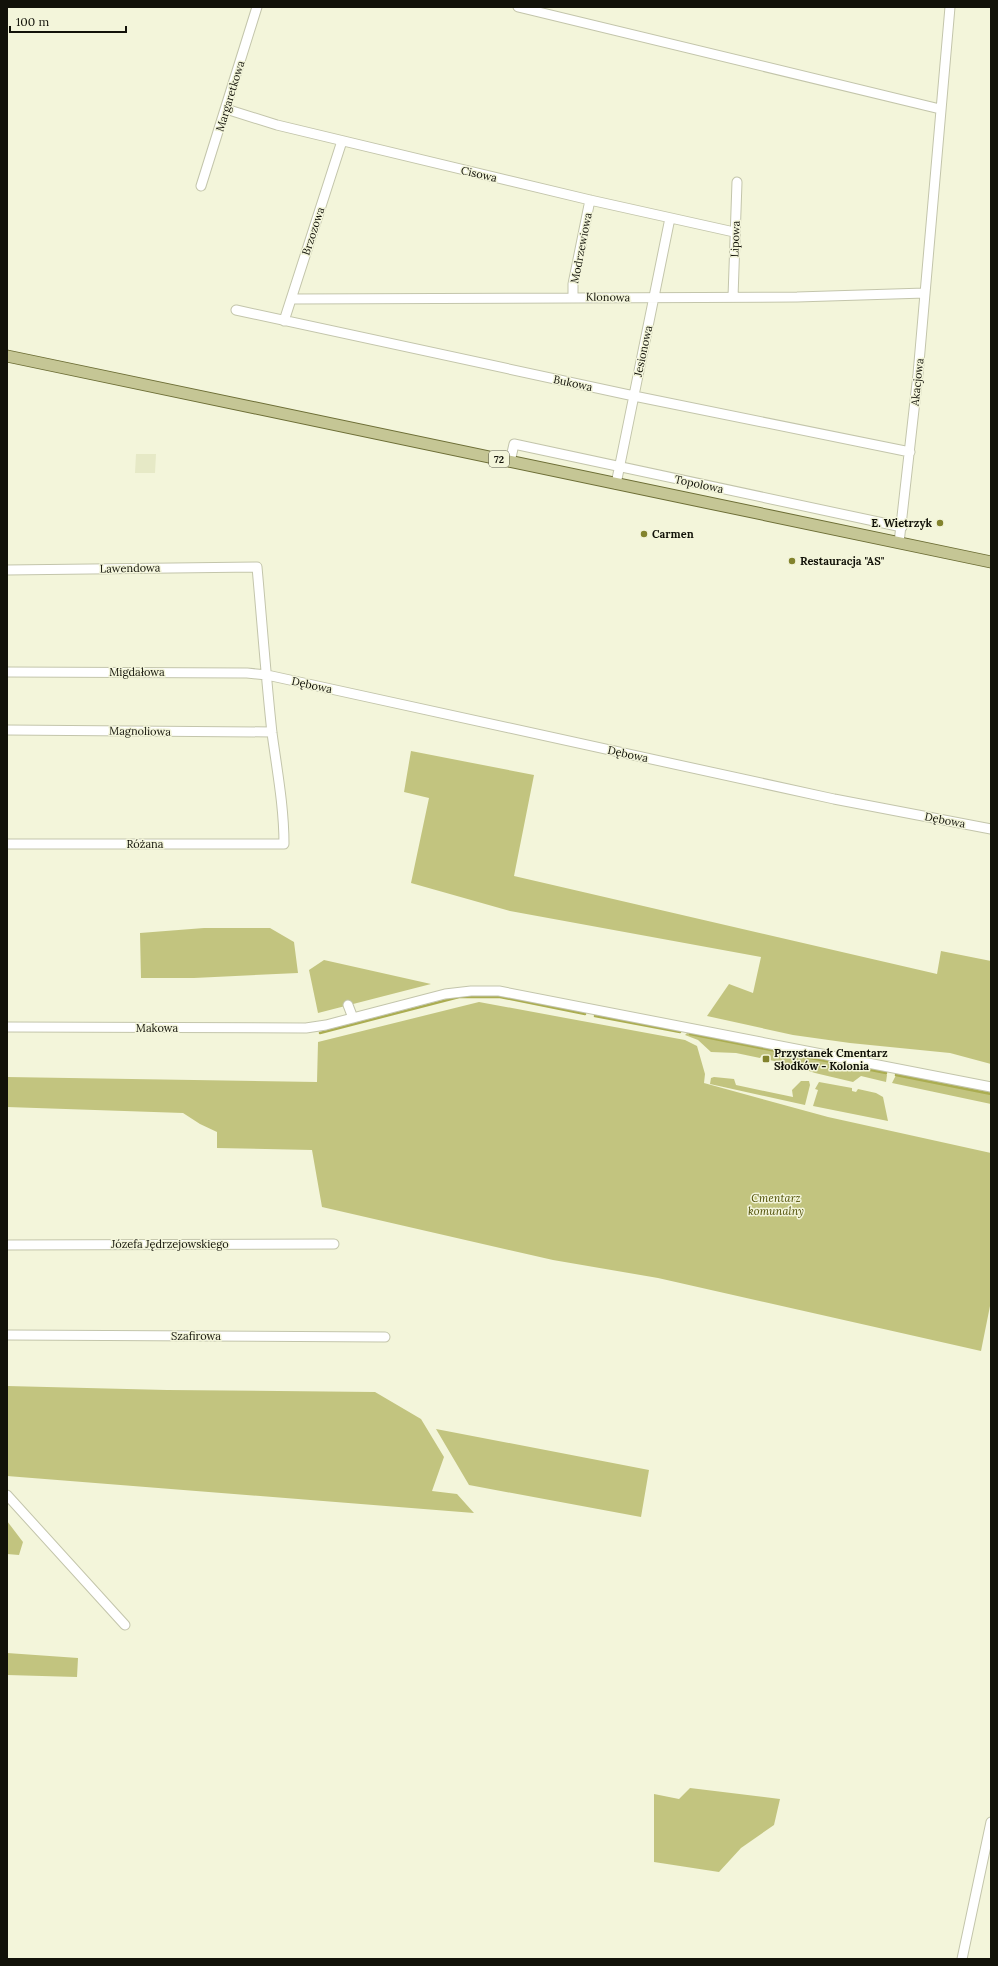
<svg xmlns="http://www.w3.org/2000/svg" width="998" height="1966" viewBox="0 0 998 1966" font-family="Lora,serif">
	<rect width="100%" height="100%" fill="#f3f5da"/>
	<!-- built -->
	<path fill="#e6e9c6" d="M136 454H156L155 473H135Z"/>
	<!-- green -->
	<path fill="#c2c47f" d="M411 751 534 775 514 876 937 974 941 951 991 961V1064L950 1053 850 1043 793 1035 707 1016 729 984 753 993 761 957 510 911 411 883 429 798 404 792Z
		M204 928H270L294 942 298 973 194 978H141L140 933Z
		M324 960 431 984 318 1013 309 970Z
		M479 1002 685 1040 697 1046 705 1074 704 1083 828 1117 991 1153V1301L981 1351 658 1278 553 1260 322 1207 312 1150 217 1148V1132L200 1124 183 1113 7 1107V1077L317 1082 318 1042Z
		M688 1032 885 1071 887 1075 886 1082 861 1076 853 1082 815 1073 785 1063 769 1060 770 1057 762 1055 760 1058 736 1053 711 1052 698 1040 685 1035Z
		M897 1073 991 1091V1104L892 1083Z
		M714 1077 734 1079 736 1085 793 1097 792 1090 801 1081H809L810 1085 805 1105 710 1084 711 1078Z
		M819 1082 852 1088V1091L856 1092 858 1089 876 1093 883 1097 888 1121 813 1106 818 1090 815 1089Z
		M7 1386 167 1390 375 1392 421 1419 444 1457 432 1491 457 1494 474 1513 7 1476Z
		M436 1429 649 1470 641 1517 469 1485Z
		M7 1521 23 1542 19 1555 7 1554Z
		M7 1653 78 1658 77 1677 7 1675Z
		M690 1788 780 1799 774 1825 741 1848 719 1872 654 1862V1794L679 1799Z"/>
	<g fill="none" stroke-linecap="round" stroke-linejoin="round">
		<!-- stream -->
		<path stroke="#abad51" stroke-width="2.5" d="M595 1016 680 1032
			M320 1033 459 997H500L585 1014
			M690 1034 886 1073
			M896 1075 991 1094"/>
		<defs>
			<path id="minor" d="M518 7 940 109
				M226 109 277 125 590 200 734 232
				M201 186 257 7
				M573 297V284L590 200
				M733 297 737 182
				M292 299 797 297 925 293
				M236 310 634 396 910 452
				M284 321 342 141
				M510 462 514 444 902 527
				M616 484 670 218
				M899 543 918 374 950 7
				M7 570 257 567C262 622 266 678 272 733 277 770 284 807 284 844H7
				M7 672 247 673 267 675 834 799 991 829
				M7 730 272 732
				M348 1005 353 1018
				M7 1027 306 1028 326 1025 445 994 471 991H499L991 1087
				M7 1245 334 1244
				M7 1335 385 1337
				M7 1495 125 1625
				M962 1959 991 1822"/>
			<path id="major" d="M7 356 991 562"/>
		</defs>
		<!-- minor casing -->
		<use href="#minor" stroke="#c3c5ab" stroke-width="11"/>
		<!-- major casing -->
		<use href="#major" stroke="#6d6e36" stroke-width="13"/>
		<!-- minor -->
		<use href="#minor" stroke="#fff" stroke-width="9"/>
		<!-- major -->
		<use href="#major" stroke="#c5c695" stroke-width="11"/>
	</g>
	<!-- markers -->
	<g fill="#82832d" stroke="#f3f5da" stroke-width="1.5">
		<circle cx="940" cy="523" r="4"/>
		<circle cx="644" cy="534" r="4"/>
		<circle cx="792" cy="561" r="4"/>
		<rect x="762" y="1055" width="8" height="8" rx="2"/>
	</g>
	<g text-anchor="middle" stroke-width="3" stroke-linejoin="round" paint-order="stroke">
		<!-- shield labels -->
		<rect fill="#f3f5da" stroke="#565648" stroke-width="1" x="489" y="451" width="20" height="16" rx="3"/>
		<g font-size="10" font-weight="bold" fill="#121209">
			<text x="499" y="463">72</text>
		</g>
		<!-- street labels -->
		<g font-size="11" fill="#121209" stroke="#f3f5da">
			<text transform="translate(230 96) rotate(-73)" y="4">Margaretkowa</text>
			<text transform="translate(479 174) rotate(13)" y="4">Cisowa</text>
			<text transform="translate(313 231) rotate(-72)" y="4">Brzozowa</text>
			<text transform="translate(735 239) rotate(-88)" y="4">Lipowa</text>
			<text transform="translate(581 248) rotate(-79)" y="4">Modrzewiowa</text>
			<text transform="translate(608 297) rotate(1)" y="4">Klonowa</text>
			<text transform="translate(643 351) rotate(-78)" y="4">Jesionowa</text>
			<text transform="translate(917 382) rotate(-84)" y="4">Akacjowa</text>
			<text transform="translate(573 383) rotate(12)" y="4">Bukowa</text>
			<text transform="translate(699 484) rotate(12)" y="4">Topolowa</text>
			<text transform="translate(130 568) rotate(-1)" y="4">Lawendowa</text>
			<text x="137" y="676">Migdałowa</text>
			<text transform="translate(312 685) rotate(12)" y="4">Dębowa</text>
			<text transform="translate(140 731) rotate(1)" y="4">Magnoliowa</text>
			<text transform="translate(628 754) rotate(12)" y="4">Dębowa</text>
			<text transform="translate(945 820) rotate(11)" y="4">Dębowa</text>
			<text x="145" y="848">Różana</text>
			<text x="157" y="1032">Makowa</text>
			<text x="170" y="1248">Józefa Jędrzejowskiego</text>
			<text x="196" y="1340">Szafirowa</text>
		</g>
		<!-- poi labels -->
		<g font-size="11" font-weight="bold" fill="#121209" stroke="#f3f5da" text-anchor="start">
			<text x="932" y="527" text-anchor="end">E. Wietrzyk</text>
			<text x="652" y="538">Carmen</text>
			<text x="800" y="565">Restauracja "AS"</text>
			<text x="774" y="1057">Przystanek Cmentarz<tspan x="774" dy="13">Słodków - Kolonia</tspan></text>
		</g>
		<!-- park labels -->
		<g font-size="11" font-style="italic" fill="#4f4f06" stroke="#f3f5da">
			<text x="776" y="1202">Cmentarz<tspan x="776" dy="13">komunalny</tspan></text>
		</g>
	</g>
	<!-- border -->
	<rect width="998" height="1966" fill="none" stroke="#121209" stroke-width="16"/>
	<!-- scale -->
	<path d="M10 26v6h116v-6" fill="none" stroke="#121209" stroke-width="2"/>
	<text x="16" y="26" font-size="12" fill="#121209" stroke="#f3f5da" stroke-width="3" paint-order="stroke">100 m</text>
</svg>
